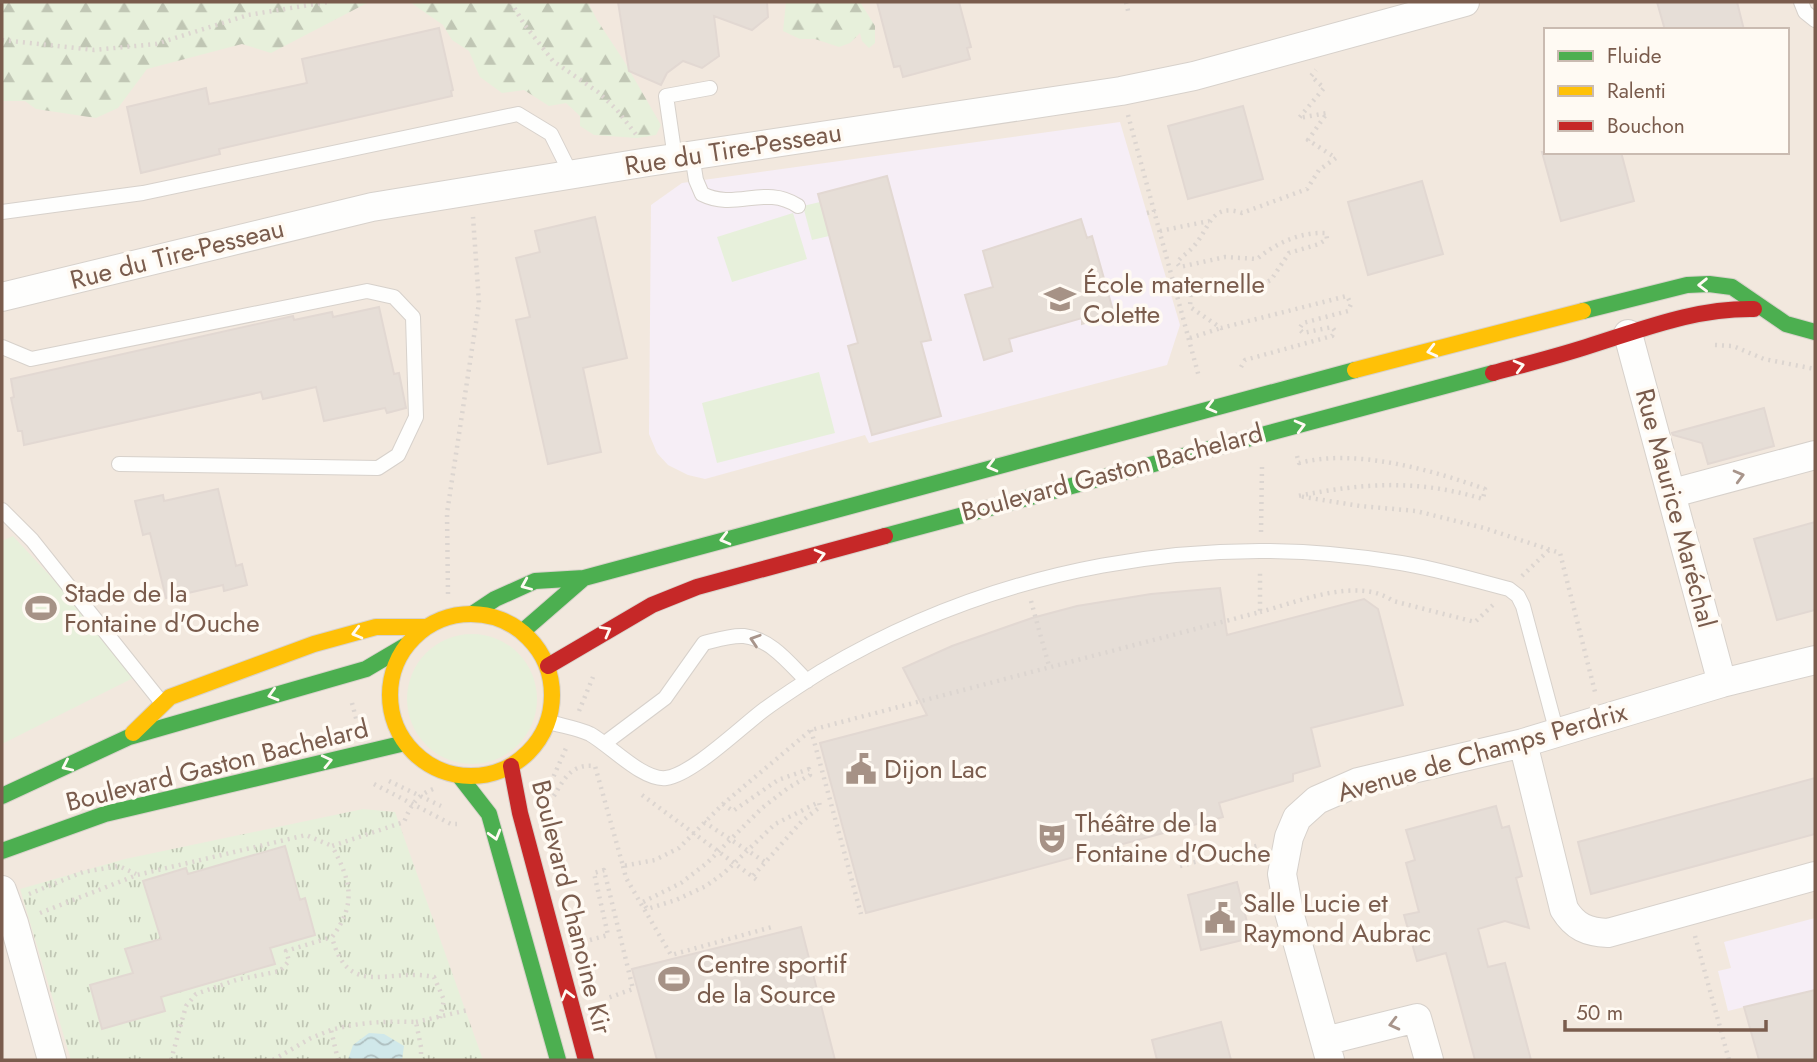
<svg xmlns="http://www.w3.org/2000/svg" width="1817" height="1062" viewBox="0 0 1817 1062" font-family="Jost,sans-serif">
	<defs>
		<pattern id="forest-firs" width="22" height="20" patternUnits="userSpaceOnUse" patternTransform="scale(1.75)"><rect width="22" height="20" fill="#e7f0db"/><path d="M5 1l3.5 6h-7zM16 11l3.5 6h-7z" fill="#c0c6b4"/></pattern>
		<pattern id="park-tufts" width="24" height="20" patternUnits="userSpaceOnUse" patternTransform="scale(1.75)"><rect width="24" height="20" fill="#e7f0db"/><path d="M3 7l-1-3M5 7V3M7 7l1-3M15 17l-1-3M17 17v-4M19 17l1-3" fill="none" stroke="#c0c6b4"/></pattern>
		<pattern id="water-waves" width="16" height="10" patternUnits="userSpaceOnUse" patternTransform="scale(1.75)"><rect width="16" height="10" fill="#d0e8ea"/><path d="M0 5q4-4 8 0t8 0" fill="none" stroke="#aebfc0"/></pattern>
	</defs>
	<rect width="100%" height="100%" fill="#f9f5f0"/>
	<!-- residential -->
	<path fill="#f2e8de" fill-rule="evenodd" d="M2 2H1815V1060H2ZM1546 30H1787V152H1546Z"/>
	<!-- education -->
	<path fill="#f6eef6" d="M1120 122 1180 325 1167 365 869 443 865 435 705 479 688 475 668 465 657 453 649 434 651 205 682 183Z
		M1815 918V1060H1759L1744 1007 1728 1011 1718 971 1731 968 1724 942Z"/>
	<!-- green -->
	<path fill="#e7f0db" d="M820 202 829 236 812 240 803 206Z
		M793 213 807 259 732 282 717 237Z
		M819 372 835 433 717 463 702 403Z
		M13 536 141 674 2 744V541Z
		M407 699a65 65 0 1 1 130 0a65 65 0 1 1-130 0Z"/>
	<!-- forest -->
	<path fill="url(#forest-firs)" d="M2 2H369L271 53 242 44 147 69 118 108 96 118 36 109 25 101H2Z
		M410 2H588L597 20 624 61 661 125 656 135 637 138 594 135 580 126V116L566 103 549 106 524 90 502 93 480 77 469 51 452 40 443 25Z
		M786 2H860L875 26V43L869 48 862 41 860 33 850 43 839 47 815 39H800L783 31Z"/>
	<!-- park -->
	<path fill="url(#park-tufts)" d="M363 809 395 812 483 1060H71L20 889 125 859Z"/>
	<!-- water -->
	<path fill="url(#water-waves)" d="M369 1033 384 1034 404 1046 402 1060H348L353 1045Z"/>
	<!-- building -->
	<path fill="#e6ded7" stroke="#e2d8d2" stroke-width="2" d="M618 2H767L768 17 752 30 714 16 719 56 702 68 683 61 667 73 661 85 629 71Z
		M877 2H959L971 47 967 48 970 59 903 77 900 66 894 67Z
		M1657 2H1737L1744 30H1665Z
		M439 28 453 90 451 91 452 96 219 149 220 154 141 173 127 107 206 88 209 104 307 83 302 59Z
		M1243 106 1263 179 1188 199 1168 126Z
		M1542 152H1621L1634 201 1561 221Z
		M887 176 931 340 921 342 941 416 872 435 848 346 858 343 818 194Z
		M1422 181 1443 254 1368 275 1348 202Z
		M595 217 627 358 583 368 601 452 548 464 516 320 530 317 516 258 540 252 535 231Z
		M1081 219 1087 238 1092 236 1114 314 1082 324V318L1009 339 1012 351 984 360 965 295 993 287 983 251Z
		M379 307 394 374 399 373 406 408 387 413 385 408 324 421 316 387 263 399 261 392 24 445 22 431H18L11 398 14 397 11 379 293 316 294 320 332 312 333 317Z
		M1764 408 1774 446 1708 464 1702 443 1673 435 1672 433Z
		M218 489 236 566 242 564 247 585 224 591 223 585 166 598 150 533 143 535 135 501 163 495 164 501Z
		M1815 522V610L1777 620 1754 539Z
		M1220 588 1227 635 1364 599 1378 609 1403 705 1311 728 1320 766 1293 774V781L1219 803 1223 817 866 913 820 743 927 715 903 668 952 646 1032 618 1077 606 1151 594Z
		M1815 778V834L1591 894 1578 842Z
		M1496 806 1502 828 1509 826 1522 876 1516 878 1529 928 1505 921 1478 929 1488 967 1505 963 1531 1060H1475L1446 953 1417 961 1404 915 1419 912 1406 863 1415 860 1406 830Z
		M285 846 300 900 305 898 315 935 270 948 275 964 161 997 165 1011 102 1029 90 985 133 973 125 949 161 939 143 881 186 868 188 874Z
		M1237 882 1251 938 1201 950 1188 895Z
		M801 927 835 1060H657L632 969Z
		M1815 990V1060H1759L1744 1007Z
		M1221 1022 1231 1060H1157L1152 1040Z"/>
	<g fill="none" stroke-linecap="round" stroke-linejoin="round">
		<defs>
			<path id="lane" d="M1801 2 1805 12 1815 20
				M692 155 696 180 702 194C736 211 765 184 798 206
				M675 158 666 96 710 88
				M2 212 143 193 518 114 551 134 571 174
				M2 347 31 359 367 291 394 297 413 317 416 417 398 455 378 468 119 464
				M2 510 32 540 162 703
				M549 722C562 726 577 728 590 734 610 745 643 781 666 778 692 775 742 726 765 709 783 696 803 683 822 671 995 568 1203 529 1401 563 1438 569 1473 580 1509 589L1518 596 1523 606 1557 733
				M605 743 665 698 704 643C716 640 731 635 744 636 771 639 789 663 807 681"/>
			<path id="street" d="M2 297 372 207 648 162 1121 91 1194 76 1465 2
				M1628 334 1722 683
				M1673 493 1815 455
				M1523 743 1564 909C1575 927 1587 932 1608 933L1815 876
				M2 890 14 923 52 1060
				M1325 1041 1417 1018 1429 1060
				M1330 1060 1289 912 1282 874 1289 837 1297 818 1317 800 1358 782 1523 743 1722 683 1815 660"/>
			<path id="fast" d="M1583 311 1687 285 1709 284 1732 287 1786 324 1815 332
				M885 536 1493 373
				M474 613 495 599 535 581 584 578 1355 370
				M523 631 584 578
				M461 778 489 814 558 1060
				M2 796 129 737 366 669 405 646
				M2 851 105 814 405 743"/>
			<path id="slow" d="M1355 370 1583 311
				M390 695a81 81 0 1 1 162 0a81 81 0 1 1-162 0Z
				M133 733 170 697 314 644 376 627H424"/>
			<path id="jam" d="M1493 373C1526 364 1559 356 1592 345 1646 328 1696 308 1754 309
				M548 666 652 605 697 587 885 536
				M511 766 520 813 586 1060"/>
		</defs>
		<!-- lane casing -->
		<use href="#lane" stroke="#d7d1cb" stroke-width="16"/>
		<!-- street casing -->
		<use href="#street" stroke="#d7d1cb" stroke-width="30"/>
		<!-- fast casing -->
		<use href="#fast" stroke="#d9d2cb" stroke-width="18"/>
		<!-- slow casing -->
		<use href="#slow" stroke="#d9d2cb" stroke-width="18"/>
		<!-- jam casing -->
		<use href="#jam" stroke="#d9d2cb" stroke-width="18"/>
		<!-- path -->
		<path stroke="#dcd5d0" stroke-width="4.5" stroke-dasharray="2 5" stroke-linecap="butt" d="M511 2 524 24 553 61 598 92 617 110 638 137
			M1126 2 1129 15
			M2 40 94 50 156 44 248 15 328 2
			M1128 115 1199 377
			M1147 213 1155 211
			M1160 231 1209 221
			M1190 338 1221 328
			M1715 345 1733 346 1764 359 1815 369
			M1241 367 1245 360 1332 336 1335 331 1332 327 1303 333 1299 329 1303 323 1348 311 1351 304 1347 296 1221 328 1190 307 1191 287 1200 281 1225 288 1260 285 1271 280 1289 253 1319 244 1327 239 1326 233C1300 232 1276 243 1257 259L1225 257 1180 267 1177 263C1181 256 1188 253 1193 247 1210 229 1210 202 1242 213L1307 189 1319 170 1336 158 1308 140 1327 113 1299 118 1324 88 1311 76 1316 70
			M1297 456 1299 463C1355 448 1432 470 1485 489L1483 499C1418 479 1363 483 1298 496L1360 506 1416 511 1484 528 1560 553 1596 696
			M1261 532 1262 467
			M1522 576 1549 550
			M448 594 447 513 479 303 473 217
			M1031 601 1049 666
			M1260 612C1298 602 1358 576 1393 601L1475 622 1494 604
			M352 703 357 722
			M579 711 593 677
			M811 730 861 914
			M389 781 441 806
			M374 784 451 824H457
			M433 789C416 796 411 805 404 822L332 846C351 881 357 904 332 937 348 1000 389 967 434 977L444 1000 440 1018
			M548 789 567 746
			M642 795 757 880
			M550 802C563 783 568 763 595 766L623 866 655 860 679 848 723 804 811 730 1260 612V569
			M723 804 733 811 778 780 809 769 810 775 788 788 762 808 707 863 681 883 643 902 647 909 676 900 706 886 724 873 775 824 819 802 820 807 802 821 752 877
			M704 822 765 862
			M623 866 626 878 671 955 772 927
			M1180 866 1260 845
			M29 894 83 872 119 866 136 874
			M40 913 137 875 306 835 332 846
			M1695 936 1729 1060
			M590 940 608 935 594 873 604 870 633 989 605 999
			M416 1022 468 1010
			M171 1060 186 1006 196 994 236 980 280 971 289 961 286 951 332 937
			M273 1060 311 1038 331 1030
			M338 1060 331 1030C360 1022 386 1021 416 1022L421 1047V1060"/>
		<!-- lane -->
		<use href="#lane" stroke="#fefefd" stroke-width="14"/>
		<!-- street -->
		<use href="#street" stroke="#fefefd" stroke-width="28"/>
		<!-- fast -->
		<use href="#fast" stroke="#4caf50" stroke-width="16"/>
		<!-- slow -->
		<use href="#slow" stroke="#ffc107" stroke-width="16"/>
		<!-- jam -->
		<use href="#jam" stroke="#c62828" stroke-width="16"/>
	</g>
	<!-- one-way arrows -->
	<defs><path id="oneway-chevron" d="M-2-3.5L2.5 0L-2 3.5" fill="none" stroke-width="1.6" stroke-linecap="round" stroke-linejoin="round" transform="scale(1.75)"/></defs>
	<g stroke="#fffaf3">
		<use href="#oneway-chevron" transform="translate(1703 285) rotate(179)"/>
		<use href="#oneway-chevron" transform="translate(1432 351) rotate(166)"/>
		<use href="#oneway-chevron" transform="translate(1519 366) rotate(-15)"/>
		<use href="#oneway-chevron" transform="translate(1211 407) rotate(165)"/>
		<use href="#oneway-chevron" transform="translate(1300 426) rotate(-15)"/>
		<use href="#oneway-chevron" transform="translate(992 466) rotate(165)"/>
		<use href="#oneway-chevron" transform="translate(725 539) rotate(165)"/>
		<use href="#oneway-chevron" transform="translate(820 555) rotate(-15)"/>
		<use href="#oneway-chevron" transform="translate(526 585) rotate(157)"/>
		<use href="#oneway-chevron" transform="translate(606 631) rotate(-29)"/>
		<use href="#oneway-chevron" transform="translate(357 633) rotate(165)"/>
		<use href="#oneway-chevron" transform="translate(273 695) rotate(164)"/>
		<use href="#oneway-chevron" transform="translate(327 761) rotate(-13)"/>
		<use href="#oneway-chevron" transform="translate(67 766) rotate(155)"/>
		<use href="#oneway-chevron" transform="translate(495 835) rotate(74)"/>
		<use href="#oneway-chevron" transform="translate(567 995) rotate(-105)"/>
	</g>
	<g stroke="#a8958b">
		<use href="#oneway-chevron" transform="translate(1739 476) rotate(-15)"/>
		<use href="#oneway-chevron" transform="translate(755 640) rotate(-162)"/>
		<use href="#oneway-chevron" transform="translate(1394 1024) rotate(166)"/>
	</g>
	<!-- icons -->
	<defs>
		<symbol id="school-bare" viewBox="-9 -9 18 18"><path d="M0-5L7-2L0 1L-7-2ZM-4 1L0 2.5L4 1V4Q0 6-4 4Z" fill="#a69286" stroke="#fffaf3" stroke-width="2.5" paint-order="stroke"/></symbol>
		<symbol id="stadium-bare" viewBox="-9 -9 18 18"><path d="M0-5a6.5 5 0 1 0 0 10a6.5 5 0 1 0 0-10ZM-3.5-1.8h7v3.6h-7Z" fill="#a69286" stroke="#fffaf3" stroke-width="2.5" paint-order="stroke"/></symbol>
		<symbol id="civic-bare" viewBox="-9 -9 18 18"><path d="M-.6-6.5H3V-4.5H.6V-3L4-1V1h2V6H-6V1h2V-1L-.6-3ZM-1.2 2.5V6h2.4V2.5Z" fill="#a69286" stroke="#fffaf3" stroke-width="2.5" paint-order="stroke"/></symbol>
		<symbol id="theatre-bare" viewBox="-9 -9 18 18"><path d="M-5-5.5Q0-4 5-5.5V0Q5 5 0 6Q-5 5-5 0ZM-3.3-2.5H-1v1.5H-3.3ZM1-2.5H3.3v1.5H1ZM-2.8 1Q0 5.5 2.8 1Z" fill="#a69286" stroke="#fffaf3" stroke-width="2.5" paint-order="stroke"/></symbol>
	</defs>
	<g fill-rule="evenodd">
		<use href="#school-bare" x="1038" y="277" width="44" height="44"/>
		<use href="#stadium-bare" x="19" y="586" width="44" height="44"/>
		<use href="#civic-bare" x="839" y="747" width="44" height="44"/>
		<use href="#theatre-bare" x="1030" y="816" width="44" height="44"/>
		<use href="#civic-bare" x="1198" y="896" width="44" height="44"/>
		<use href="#stadium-bare" x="652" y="957" width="44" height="44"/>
	</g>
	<g text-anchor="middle" stroke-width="7" stroke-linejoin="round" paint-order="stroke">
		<!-- street labels -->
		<g font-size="26" fill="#7a5c4d" stroke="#fffaf3">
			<text transform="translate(733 149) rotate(-9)" y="9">Rue du Tire-Pesseau</text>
			<text transform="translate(177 254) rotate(-14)" y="9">Rue du Tire-Pesseau</text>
			<text transform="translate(1112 472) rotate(-15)" y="9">Boulevard Gaston Bachelard</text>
			<text transform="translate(1676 508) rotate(75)" y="9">Rue Maurice Maréchal</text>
			<text transform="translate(1482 752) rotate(-16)" y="9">Avenue de Champs Perdrix</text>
			<text transform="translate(217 765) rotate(-14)" y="9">Boulevard Gaston Bachelard</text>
			<text transform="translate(572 907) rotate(76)" y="9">Boulevard Chanoine Kir</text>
		</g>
		<!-- poi labels -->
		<g font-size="26" fill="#7a5c4d" stroke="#fffaf3" text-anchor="start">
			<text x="1083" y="293">École maternelle<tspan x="1083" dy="30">Colette</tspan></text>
			<text x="64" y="602">Stade de la<tspan x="64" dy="30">Fontaine d'Ouche</tspan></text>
			<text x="884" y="778">Dijon Lac</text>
			<text x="1075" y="832">Théâtre de la<tspan x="1075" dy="30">Fontaine d'Ouche</tspan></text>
			<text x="1243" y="912">Salle Lucie et<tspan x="1243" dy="30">Raymond Aubrac</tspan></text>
			<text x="697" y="973">Centre sportif<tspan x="697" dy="30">de la Source</tspan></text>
		</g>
	</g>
	<!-- border -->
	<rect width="1817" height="1062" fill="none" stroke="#7a5c4d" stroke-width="7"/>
	<!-- legend -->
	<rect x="1544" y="28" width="245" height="126" fill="#fffaf3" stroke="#cabbb1" stroke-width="2"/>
	<rect x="1558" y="51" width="35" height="10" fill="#4caf50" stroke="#cabbb1" stroke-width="2"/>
	<text x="1607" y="63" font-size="21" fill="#7a5c4d">Fluide</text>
	<rect x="1558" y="86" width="35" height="10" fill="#ffc107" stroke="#cabbb1" stroke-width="2"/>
	<text x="1607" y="98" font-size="21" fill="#7a5c4d">Ralenti</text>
	<rect x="1558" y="121" width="35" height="10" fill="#c62828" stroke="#cabbb1" stroke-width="2"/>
	<text x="1607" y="133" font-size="21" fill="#7a5c4d">Bouchon</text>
	<!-- scale -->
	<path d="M1565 1020v10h201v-10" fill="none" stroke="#7a5c4d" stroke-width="3.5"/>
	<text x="1576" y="1020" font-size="21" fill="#7a5c4d" stroke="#fffaf3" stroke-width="5" paint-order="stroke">50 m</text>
</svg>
